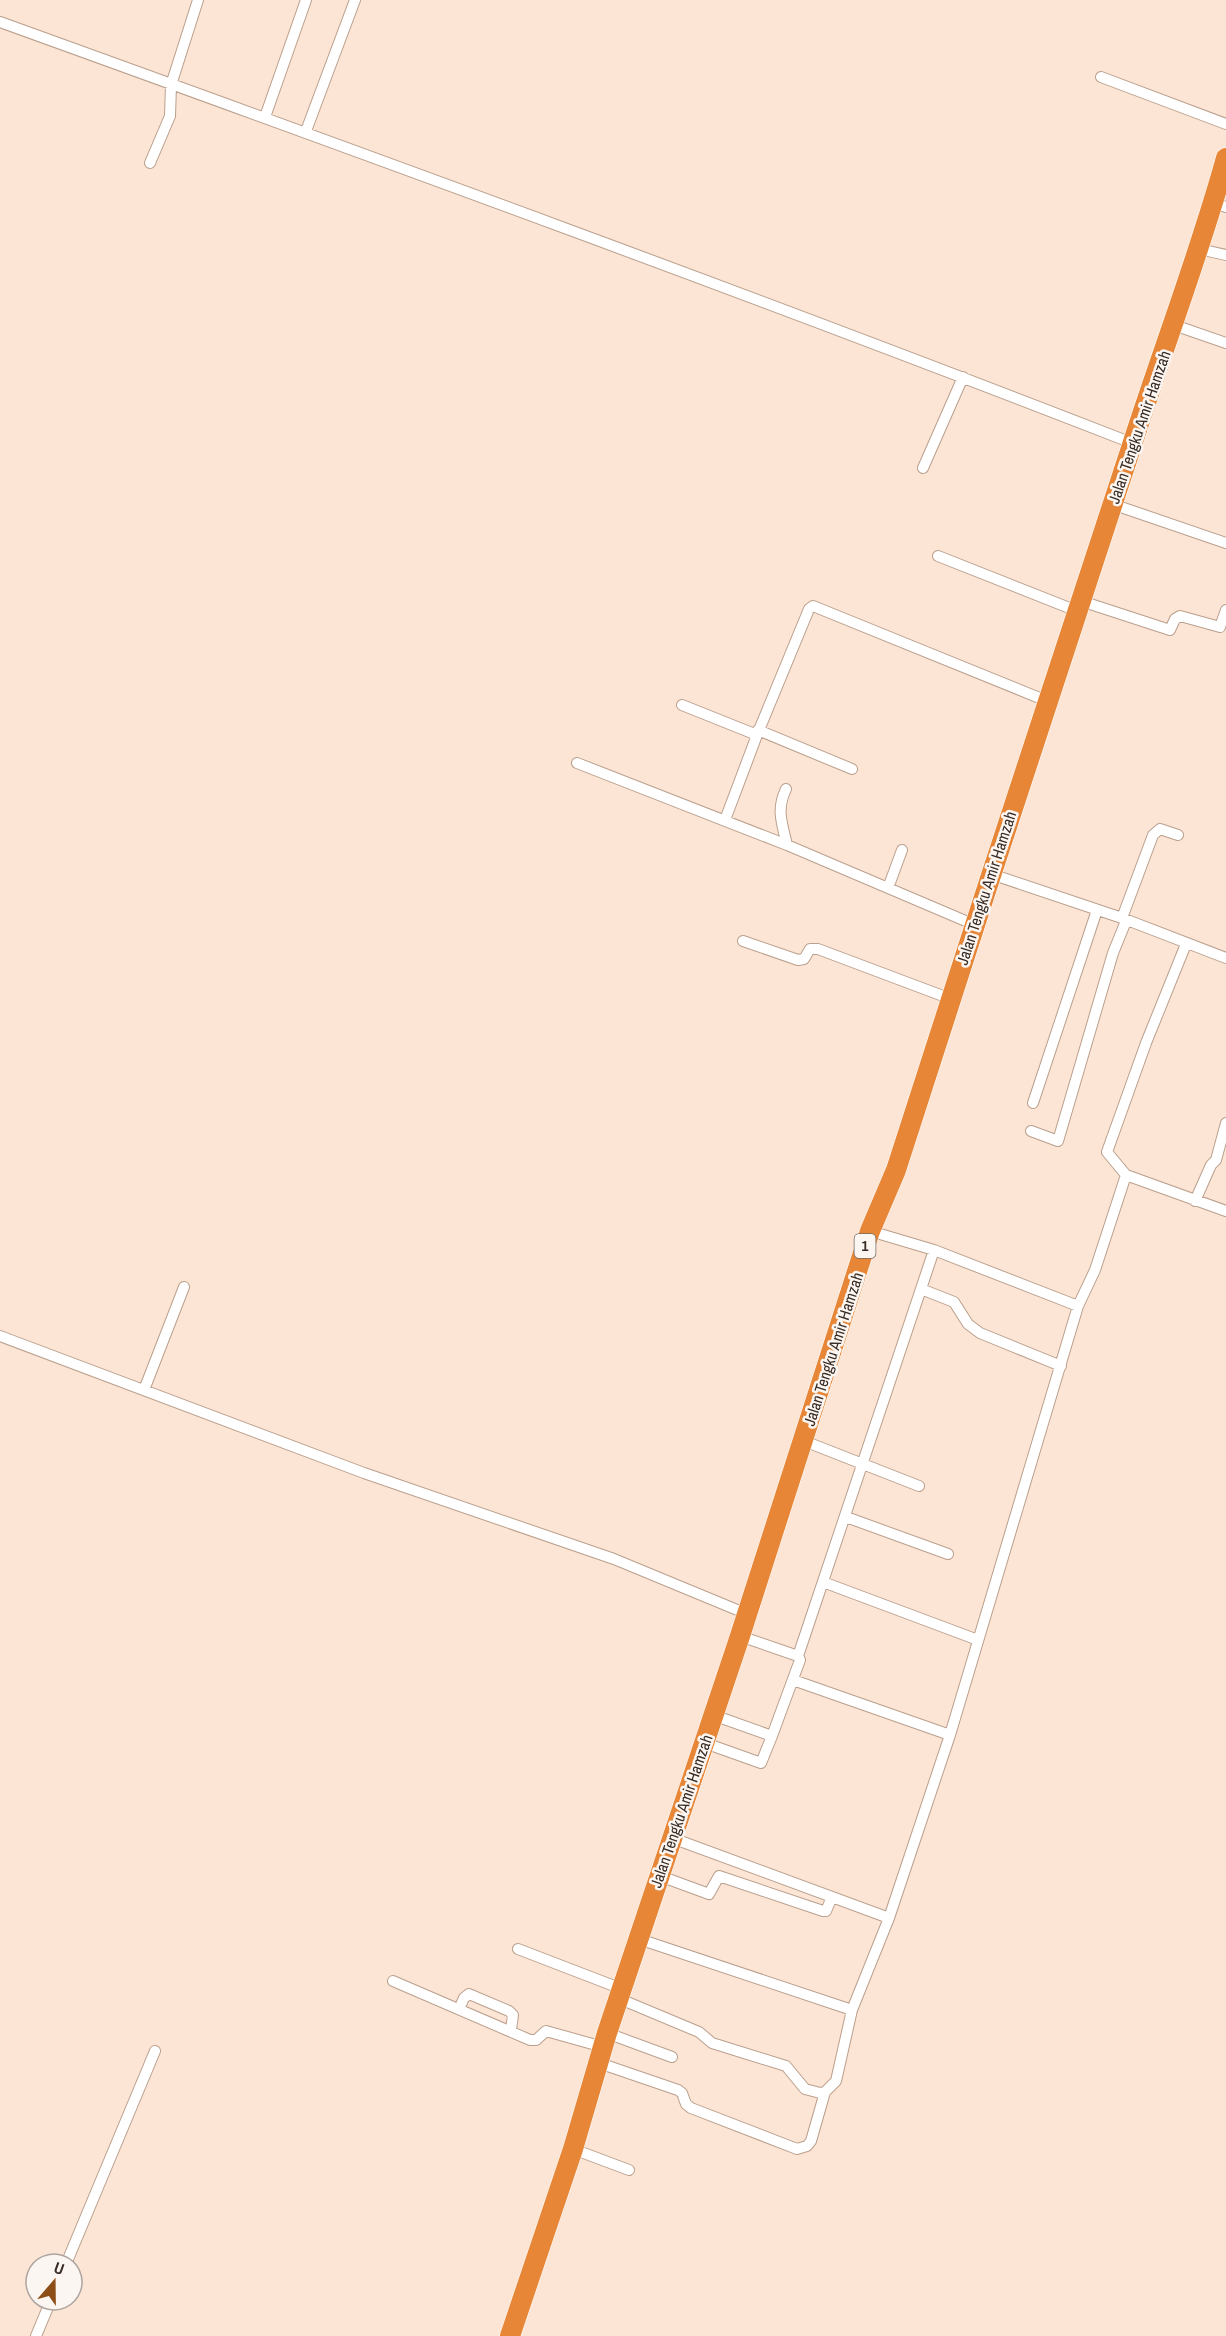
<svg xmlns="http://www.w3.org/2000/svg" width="1226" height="2336" viewBox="0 0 1226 2336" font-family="'Archivo Narrow',sans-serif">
	<rect width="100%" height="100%" fill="#fde5d5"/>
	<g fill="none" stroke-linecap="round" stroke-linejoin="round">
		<defs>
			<path id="street" d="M0 22C379 159 757 297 1132 443
				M1101 77 1226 124
				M265 117 306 0
				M306 131 355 0
				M150 163 170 116 171 85 198 0
				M1214 203 1226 207
				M1199 249 1226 255
				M1174 325 1226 343
				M923 468 963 377
				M1112 504 1226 543
				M938 556 1077 611
				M1081 601 1170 630 1175 619 1180 616 1220 627 1226 610
				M682 705 757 735 809 609 813 606 1047 701
				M758 730 852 769
				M577 763 787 845 975 925
				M786 789C776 810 782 823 787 845
				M725 820 757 735
				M991 874 1122 918 1226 958
				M888 888 902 850
				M1122 918 1153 835 1160 829 1178 835
				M743 941 798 960 804 959 810 949H818L951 999
				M1033 1103 1097 910
				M1031 1131 1058 1141 1113 953 1126 921
				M1126 1175 1107 1152 1146 1043 1186 944
				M1195 1201 1211 1165 1216 1160 1226 1123
				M870 1231 934 1250 1078 1306 1095 1270 1126 1175 1226 1211
				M921 1289 954 1302 968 1324 980 1333 1061 1366
				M0 1336 364 1473 614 1559 747 1614
				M144 1390 184 1287
				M804 1441 919 1486
				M846 1517 948 1554
				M823 1582 978 1640
				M798 1656 934 1250
				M793 1680 950 1735
				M713 1715 772 1736 800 1660 798 1656 740 1636
				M705 1743 761 1763 772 1736
				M672 1838 889 1918
				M660 1876 709 1894 719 1876 823 1911H826L832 1897
				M639 1939 852 2010
				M518 1949 622 1989
				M393 1981 530 2040H536L546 2031 603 2047
				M620 1999 699 2032 712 2043 786 2066 805 2089 820 2093 825 2092 836 2081 852 2010 889 1918 950 1735 1078 1306
				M459 2009 464 1998 469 1994 509 2011 513 2015 511 2030
				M607 2033 672 2057
				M599 2063 678 2090 682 2093 686 2104 691 2108 797 2149 807 2146 811 2141 825 2092
				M573 2149 629 2170
				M66 2264 155 2051
				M36 2336 51 2300"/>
			<path id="highway" d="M510 2336 573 2149 607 2033 740 1636 870 1231 896 1170C973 929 1052 688 1131 448 1162 351 1199 256 1226 158"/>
		</defs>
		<!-- street casing -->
		<use href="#street" stroke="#ba9f8c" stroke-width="12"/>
		<!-- highway casing -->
		<use href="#highway" stroke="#fff" stroke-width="21"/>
		<!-- street -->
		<use href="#street" stroke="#fff" stroke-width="10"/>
		<!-- highway -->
		<use href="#highway" stroke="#e78637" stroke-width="20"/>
	</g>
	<g text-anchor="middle" stroke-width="5" stroke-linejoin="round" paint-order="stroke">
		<!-- shield labels -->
		<rect fill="#fcf6f2" stroke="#736962" stroke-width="1.5" x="854.5" y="1234" width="21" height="24" rx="4.5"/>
		<g font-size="15" font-weight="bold" fill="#382c25">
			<text x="865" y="1251">1</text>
		</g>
		<!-- street labels -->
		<g font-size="16" fill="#382c25" stroke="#fcf6f2">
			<text transform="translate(1139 427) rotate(-71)" y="6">Jalan Tengku Amir Hamzah</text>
			<text transform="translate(986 888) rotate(-72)" y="6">Jalan Tengku Amir Hamzah</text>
			<text transform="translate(833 1349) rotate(-72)" y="6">Jalan Tengku Amir Hamzah</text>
			<text transform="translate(681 1811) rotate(-71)" y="6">Jalan Tengku Amir Hamzah</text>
		</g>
	</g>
	<!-- north arrow -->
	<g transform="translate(54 2282) rotate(20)"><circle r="28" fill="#fcf6f2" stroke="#aea5a0" stroke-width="1.5"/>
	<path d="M0-4.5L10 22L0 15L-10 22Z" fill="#8d4d16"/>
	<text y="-9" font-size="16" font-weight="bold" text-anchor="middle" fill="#382c25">U</text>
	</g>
</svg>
